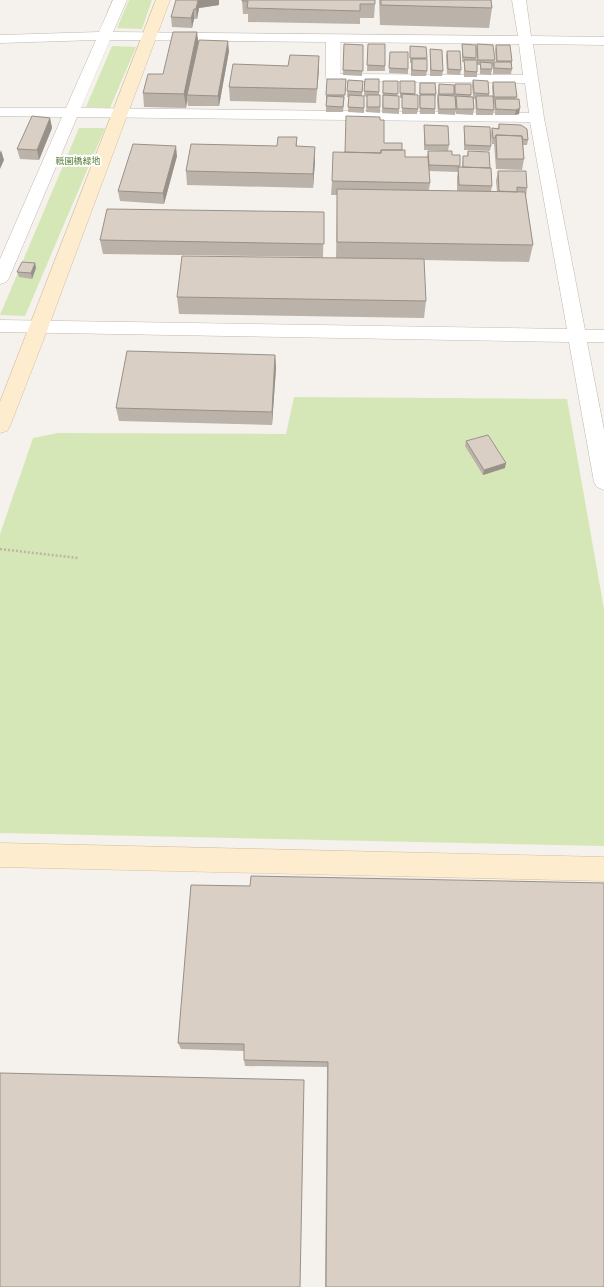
<svg xmlns="http://www.w3.org/2000/svg" width="604" height="1287" viewBox="0 0 604 1287" font-family="Signika,'Noto Sans JP',sans-serif">
	<rect width="100%" height="100%" fill="#f5f1ec"/>
	<!-- green -->
	<path fill="#d6e7b7" d="M129 0H152L142 29 117 28Z
		M112 46 136 47 110 108 86 107Z
		M79 128H105L25 316 0 315Z
		M294 397 567 399 604 609V846L0 833V534L33 438 58 433 286 434Z"/>
	<g fill="none" stroke-linecap="round" stroke-linejoin="round">
		<defs>
			<path id="street" d="M113 0H127L113 32 518 36 512 0H526L531 36 604 37V45L533 44 544 118 585 330H604V342H587L604 430V490L597 487 594 482 569 342 0 332V320L567 329 530 122 77 117 9 278 6 282 0 284V259L62 117 0 116V108H66L96 40 0 43V35L99 32ZM110 40 326 42V78L328 81 525 83 529 113 81 108ZM340 42 519 44 523 75 340 74Z"/>
			<path id="secondary" d="M156 0H170L48 328 10 426 7 431 0 433V402Z
				M0 843 604 857V881L0 867Z"/>
		</defs>
		<!-- street casing -->
		<use href="#street" stroke="#c1b8ae" stroke-width="1"/>
		<!-- secondary casing -->
		<use href="#secondary" stroke="#d3c09d" stroke-width="1"/>
		<!-- path -->
		<path stroke="#c2b3a0" stroke-width="2.5" stroke-dasharray="2 2" stroke-linecap="butt" d="M0 549 78 558"/>
		<!-- street -->
		<use href="#street" fill="#fff" fill-rule="evenodd"/>
		<!-- secondary -->
		<use href="#secondary" fill="#fdedce" fill-rule="evenodd"/>
	</g>
	<!-- wall -->
	<path fill="#bbb2a9" fill-rule="evenodd" d="M176 0 219 5 199 8 197 19H194L192 28 172 27 171 17Z
		M242 0 375 4 374 18H360V24L248 22V14H243Z
		M379 0H491L492 8 489 28 380 25Z
		M198 42 229 51 219 106H188L187 100 186 108 144 107 143 93Z
		M344 44 363 45 362 76 343 75Z
		M368 44 385 66V71H367Z
		M462 44 476 58V60L477 72V77H464V62H462Z
		M477 44 495 60 494 62H496L495 50 496 45 512 61V69L511 74H493V66H492V69L491 75 480 74V65H477L476 49Z
		M410 46 426 47 427 71 426 76H411V63H410Z
		M430 49 443 71 442 76H430Z
		M447 51 461 70 460 75 447 74 446 56Z
		M390 52 408 69V74L389 73Z
		M319 56 316 103 230 101 229 87Z
		M346 79 343 112H326V95Z
		M365 79H379V95H380V113L366 112 367 97 364 96V113L348 112 349 97H347L348 80 363 81 362 96H364Z
		M473 80 489 94V96L494 110 493 115H476L475 99H474V109L473 115 456 114V110L455 115 438 114 437 100 439 84 454 88 455 84 471 95V97H473L472 85Z
		M398 81 397 96 399 109V114L382 113 383 86Z
		M400 81H415V95L418 109 417 114H402V98H400Z
		M493 82 517 97 516 99 519 114 515 115H495L494 102H493L492 87Z
		M420 83 436 94 435 99V114H420L419 100Z
		M50 118 52 128 39 160 20 159 17 149Z
		M380 120 384 143 402 150 405 157H427L428 151 452 155H460V167H462L463 156H467L468 151 490 168 492 186 491 191H497L496 181 498 171 527 188 526 197 533 245 529 262 424 260 426 301 424 318 179 314 177 297 336 258 337 195H331L332 181 344 152ZM429 171 458 172 457 177V191L429 190 430 183Z
		M499 124 528 140 527 145H523L524 159 522 170 496 169 494 144H492L491 134 492 128H498Z
		M424 125 449 145 448 151 424 150Z
		M464 126 491 146 490 151 464 150Z
		M297 137V146L315 161 313 188 187 185 186 171 277 146Z
		M177 156 164 204 120 201 118 191Z
		M324 212 323 257 103 254 100 240Z
		M35 263 36 268 32 279 19 277 17 272Z
		M275 355 276 368 272 425 119 421 116 408Z
		M466 441 505 468 483 475 465 446Z
		M191 885 604 1287H325L327 1067 245 1066 244 1060V1051L181 1049 178 1043Z"/>
	<!-- shaded-wall -->
	<path fill="#989189" d="M198 0H219V5L199 8 197 19 196 9Z
		M194 9V19L192 28 191 18Z
		M197 32 199 46 187 95V100L186 108 184 94Z
		M228 41 229 51 219 106 218 96Z
		M319 56V70L316 103 317 89Z
		M520 108 519 114 515 115 516 110Z
		M50 118 52 128 39 160 37 150Z
		M176 146 177 156 164 204 163 193Z
		M315 147V161L313 188V174Z
		M1 150 4 160 0 169V153Z
		M35 263 36 268 32 279 31 273Z
		M275 355 276 368 272 425V412Z
		M506 463 505 468 483 475 484 470Z"/>
	<!-- building -->
	<path fill="#d9cfc4" stroke="#989189" d="M176 0H198L196 9H194L191 18 171 17Z
		M242 0H375V4H360V11L247 8 248 1H242Z
		M381 0H491L492 8 381 5Z
		M173 32H197L184 94 143 93 148 74H163Z
		M199 40 228 41 218 96 187 95Z
		M344 44 363 45V71L343 70Z
		M368 44H385V66L367 65Z
		M462 44 476 45V58L463 57Z
		M477 44 493 45 495 60H478Z
		M496 45H510L512 61H497Z
		M410 46 426 47 427 58H410Z
		M430 49 442 50 443 71 431 70Z
		M447 51H460L461 70 448 69Z
		M390 52H408V69L389 68Z
		M290 55 319 56 317 89 229 87 233 64 288 66Z
		M412 59H427V71L412 70Z
		M464 60H477V72L465 71Z
		M480 62 492 63V69H481Z
		M494 62H511L512 69 494 68Z
		M327 79H346L345 95H326Z
		M365 79H379V92L364 91Z
		M348 80 363 81 362 92 347 91Z
		M473 80 488 81 489 94 474 93Z
		M383 81H398V94L383 93Z
		M400 81H415V94L400 93Z
		M493 82H515L517 97H494Z
		M420 83H435L436 94H420Z
		M439 84 454 85V94H439Z
		M455 84H471V95L455 94Z
		M402 94 418 95V109L402 108Z
		M349 95 364 96V108L348 107Z
		M367 95H380V107H367Z
		M383 95 399 96V109L383 108Z
		M420 95H435V109L420 108Z
		M438 95 455 96 456 109H439Z
		M327 96 344 97 343 107 326 106Z
		M456 96 473 97 474 109H457Z
		M476 96H493L494 110 477 109Z
		M495 99H519L520 108 516 110 496 109Z
		M32 116 50 118 37 150 17 149Z
		M346 116 380 117V120H384V143H402V150H381V153L345 152Z
		M499 124 521 125 527 129 528 140 522 139V136L496 135 495 138H493L492 128 499 129Z
		M424 125 448 126 449 145H425Z
		M464 126 490 127 491 146 465 145Z
		M496 135 522 136 524 159H497Z
		M278 137H297L296 146 315 147 313 174 186 171 191 144 277 146Z
		M133 144 176 146 163 193 118 191Z
		M381 150H405V157H428L430 183 332 181 333 152 381 153Z
		M428 151H452V155H460V166L429 165Z
		M468 151 489 152 490 168 463 167V156H468Z
		M458 167 491 168 492 186 459 185Z
		M498 171H526L527 188 517 187V192L499 191Z
		M337 189 525 192 533 245 337 242Z
		M107 209 324 212V244L100 240Z
		M182 256 424 259 426 301 177 297Z
		M22 262 35 263 31 273 17 272Z
		M127 351 275 355 272 412 116 408Z
		M488 435 506 463 484 470 466 441Z
		M251 876 604 883V1287H326L328 1062 244 1060V1044L178 1043 191 885 250 886Z
		M0 1073 304 1080 300 1287H0Z"/>
	<g text-anchor="middle" stroke-width="4" stroke-linejoin="round" paint-order="stroke">
		<!-- far-park labels -->
		<g font-size="9" fill="#517a2e" stroke="#fff">
			<text x="78" y="164">祇園橋緑地</text>
		</g>
	</g>
</svg>
